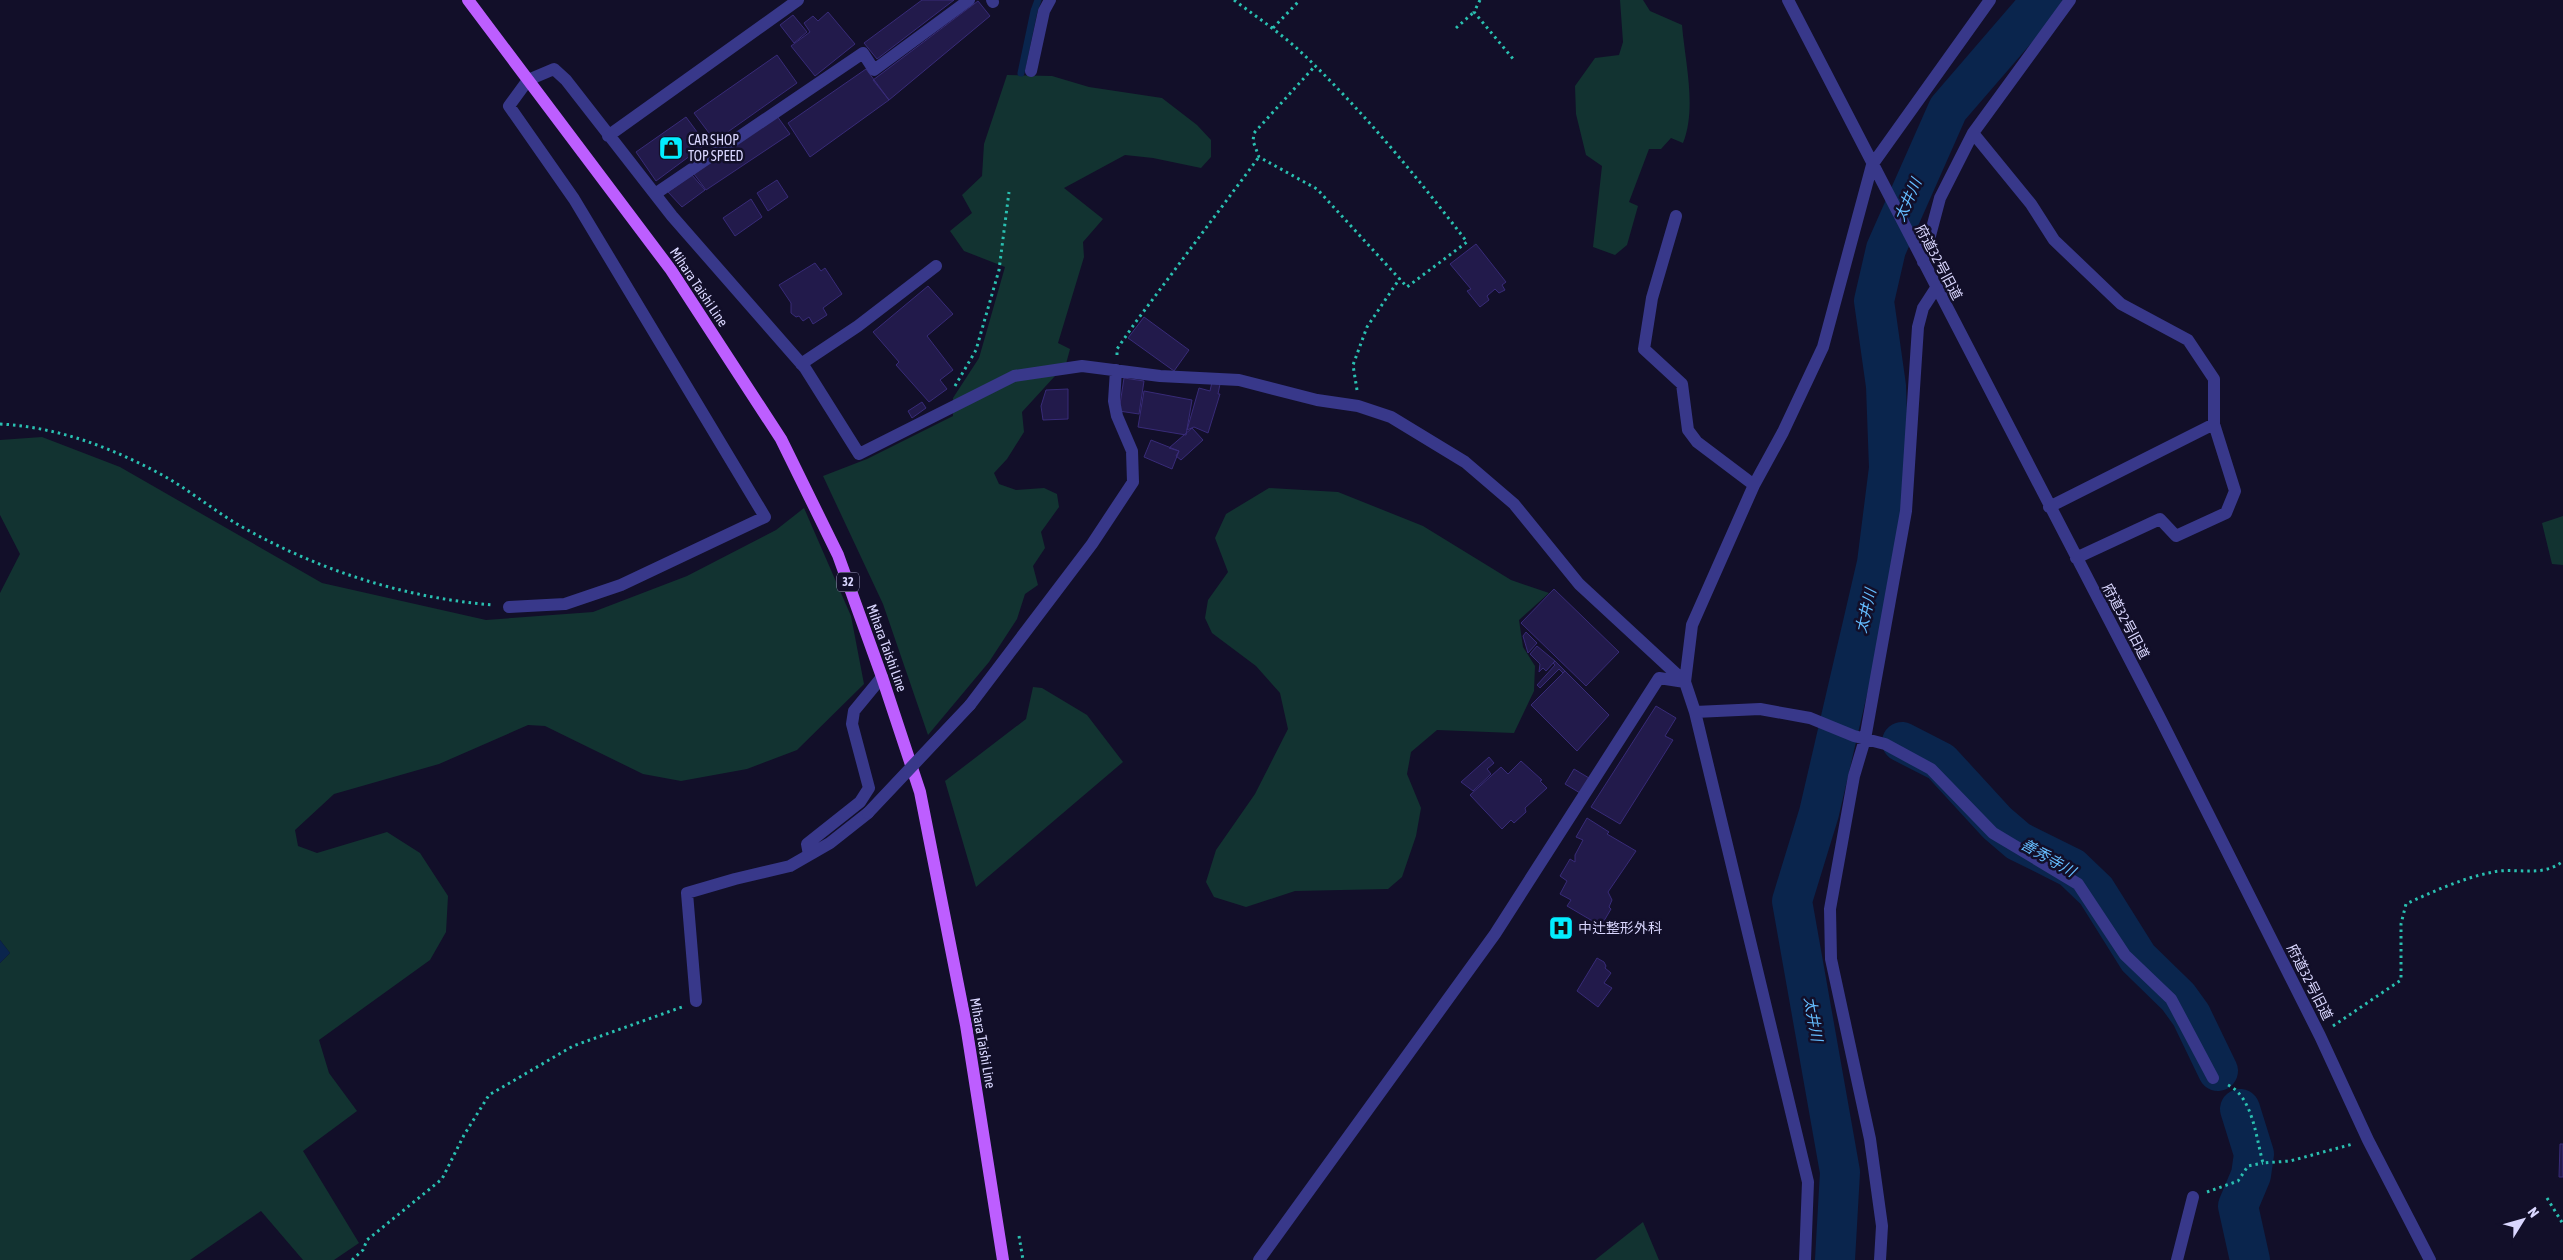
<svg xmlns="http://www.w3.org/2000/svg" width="2563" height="1260" viewBox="0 0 2563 1260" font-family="'Asap Condensed','Noto Sans JP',sans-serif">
	<rect width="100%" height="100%" fill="#120f29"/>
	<!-- green -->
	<path fill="#123331" d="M1620 0H1643L1650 11 1682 25C1685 62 1697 108 1683 143L1671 138 1661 149H1649L1629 202 1638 206 1627 245 1615 255 1593 247 1602 166 1586 155 1576 114 1575 86 1595 58 1619 55 1623 42Z
		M1007 75 1052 76 1089 87 1162 98 1197 125 1211 140V157L1201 168 1153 158 1125 155 1064 188 1103 219 1083 242 1084 257 1058 343 1070 349 1066 364 1022 412 1024 432 1007 459 994 473 999 484 1016 490 1044 488 1057 494 1059 507 1041 532 1045 548 1033 566 1038 585 1025 594 1017 619 989 662 928 735 883 604 823 476 867 459 953 416V398L979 358 1005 267 964 251 950 231 972 213 962 195 982 176 984 144Z
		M42 437 120 467 322 583 486 620 593 612 687 576 776 530 804 508 851 616 864 684 797 750 747 769 681 781 643 774 545 726 528 725 439 764 334 794 295 830 298 846 317 853 387 832 420 853 448 896 446 932 430 960 319 1040 329 1073 357 1111 303 1151 359 1243 334 1260H303L261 1211 190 1260H0V963L10 953 0 940V593L20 554 0 515V440Z
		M1269 488 1338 492 1423 526 1511 580 1549 593 1519 620 1523 647 1535 666 1534 691 1514 733 1437 730 1411 752 1407 774 1421 808 1416 836 1402 877 1388 889 1295 891 1246 907 1214 897 1206 882 1216 850 1255 794 1288 729 1280 693 1256 666 1212 633 1205 618 1208 600 1228 572 1215 538 1226 514Z
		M2563 516V565L2552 564 2542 523Z
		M1033 687 1042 688 1087 715 1123 762 976 887 945 781 1026 719Z
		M1643 1222 1659 1260H1595Z"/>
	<!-- water -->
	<path fill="#0a254d" d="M0 940 10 953 0 963Z"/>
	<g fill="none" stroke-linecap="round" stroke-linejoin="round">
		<!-- stream -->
		<path stroke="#0a254d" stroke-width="7" d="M1021 73 1034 11 1038 0"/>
		<!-- river -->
		<path stroke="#0a254d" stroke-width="40" d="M1902 742 1941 762 1997 823 2018 841 2072 868 2096 891 2138 958 2178 997 2191 1015 2218 1071
			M2240 1109 2254 1154 2251 1175 2238 1206 2250 1260
			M1835 1260 1840 1172 1792 901 1819 813 1877 563 1889 468 1886 386 1874 301 1886 249 1948 109 2042 0"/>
	</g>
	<!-- building -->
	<path fill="#221a4b" stroke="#382b78" d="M922 0H954L877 59 864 43Z
		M978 1 990 16 889 100 873 80Z
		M828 12 855 44 815 76 791 46 810 32 804 23 813 16 818 21Z
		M793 15 807 32 794 43 780 25Z
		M777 55 797 83 715 141 694 113Z
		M866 69 889 100 810 157 788 123Z
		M777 116 790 134 706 190 694 174Z
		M686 117 706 144 656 181 636 152Z
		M692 175 705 190 682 207 668 192Z
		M777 180 788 197 768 211 757 193Z
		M751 199 762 217 735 236 723 218Z
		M1476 244 1506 282 1502 285 1505 290 1499 293 1495 289 1487 296 1489 300 1480 307 1467 291 1471 289 1450 264Z
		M815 263 821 271 825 268 842 294 823 308 827 315 813 324 809 317 803 321 799 316 796 317 791 313V303L779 285Z
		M928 286 953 314 927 336 953 370 940 380 947 389 929 402 896 365 899 362 873 332Z
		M1144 317 1189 350 1174 371 1128 338Z
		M1124 378 1144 381 1139 414 1119 411Z
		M1212 382 1220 384 1218 394H1220L1208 433 1194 427 1187 430 1199 388 1210 391Z
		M1068 389V419L1043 420 1041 406 1046 390Z
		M1144 391 1192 400 1186 435 1138 427Z
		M922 402 926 408 912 418 908 411Z
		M1192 428 1203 440 1181 460 1176 456 1179 451 1169 448Z
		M1151 440 1179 451 1172 469 1144 457Z
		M1554 589 1619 652 1586 686 1521 623Z
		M1526 632 1537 643 1528 653 1523 636Z
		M1537 646 1555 661 1546 671 1543 668 1539 672 1540 664 1530 654Z
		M1555 661 1565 671 1563 673 1559 669 1540 688 1537 685 1555 665 1553 663Z
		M1565 671 1609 715 1577 751 1531 705Z
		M1656 706 1676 718 1665 736 1673 740 1620 824 1591 807Z
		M1489 757 1494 763 1487 769 1491 774 1473 791 1461 782Z
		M1521 761 1542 780 1540 781 1547 788 1525 808 1526 812 1514 823 1511 820 1502 829 1470 795 1501 767 1508 774Z
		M1574 769 1589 778 1580 793 1565 784Z
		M1587 818 1609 832 1607 834 1636 851 1608 892 1612 900 1609 907 1611 909 1601 926 1567 906 1571 900 1560 894 1567 881 1560 876 1570 859 1575 862V855L1583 840 1576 837Z
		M1597 958 1604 962 1606 966 1605 968 1611 973 1604 983 1612 988 1598 1007 1577 991Z
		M2560 1144H2563V1177H2559Z"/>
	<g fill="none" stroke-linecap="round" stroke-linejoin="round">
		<!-- path -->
		<path stroke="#2ac0b1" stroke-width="3" stroke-dasharray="2.5 4" stroke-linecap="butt" d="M1234 0C1258 18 1282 34 1303 54 1363 111 1417 177 1467 242L1407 287 1317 189 1259 157 1253 141 1254 133 1315 66
			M1480 0 1474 12 1514 60
			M1273 28 1300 0
			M1456 28 1474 12
			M1117 355V349L1135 323 1259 157
			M955 386 976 350 999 270 1009 192
			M1357 390 1353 365 1367 327 1400 278
			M0 424C58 427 113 448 164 476 189 490 212 509 237 524 315 569 403 598 494 605
			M2333 1026 2401 980V924L2406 904C2434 891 2463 878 2493 872 2516 867 2543 878 2563 861
			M2228 1085C2253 1097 2256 1138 2263 1163L2290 1161 2353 1144
			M2207 1192 2238 1181 2248 1166 2263 1163
			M2547 1198 2563 1224
			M1019 1236 1023 1260
			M352 1260 363 1250 367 1240 442 1179 464 1135 489 1095 573 1046 682 1007"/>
		<!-- minor -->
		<path stroke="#38388a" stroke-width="12" d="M992 0 993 2
			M1788 0 2161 720 2320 1036 2368 1140 2430 1260
			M1031 71 1044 11 1050 0
			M1973 133 2031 204 2054 240 2121 304 2188 340 2214 379V424L2235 491 2226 513 2176 536 2160 519 2076 558
			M608 136 798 0
			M655 194 863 53 874 70 969 0
			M1676 216 1652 298 1644 349 1682 384 1688 430 1697 442 1754 485
			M1923 262 1940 198 1973 133 2070 0
			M801 364 858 326 936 266
			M2049 507 2214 424
			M509 607 565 604 621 585 765 517 574 199 509 106 528 80 554 69 566 80 672 216 805 368 859 454 1014 376 1082 366 1160 376 1239 380 1317 400 1358 406 1391 417 1465 462 1514 504 1579 584 1685 682
			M970 705 1092 544 1133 482 1132 451 1117 416 1114 401 1116 370
			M1695 712 1760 709 1810 718 1854 736 1885 744 1931 769 1993 833 2078 884 2125 955 2171 999 2213 1078
			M809 855 807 844 860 802 869 788 852 724 854 711 882 677
			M696 1001 687 893 735 879 790 866 830 843 868 813
			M1259 1260 1495 934 1659 678 1685 682
			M1805 1260 1808 1182 1695 712 1685 682 1692 625 1754 485 1783 432 1823 347 1872 165 1990 0
			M1880 1260 1882 1226 1870 1139 1831 959 1830 909 1854 776 1865 739 1906 511 1918 327 1923 308 1936 288
			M2177 1260 2193 1197"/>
		<!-- major -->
		<path stroke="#bd5eff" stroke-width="12" d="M468 0 671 270 781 439 838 555 882 677 920 792 966 1025 1003 1260"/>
		<!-- minor-bridge -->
		<path stroke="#38388a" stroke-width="12" d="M868 813 970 705"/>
	</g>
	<!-- icons -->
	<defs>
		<symbol id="shop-square" viewBox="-11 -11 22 22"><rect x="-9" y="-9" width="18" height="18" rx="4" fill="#03eeff" stroke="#120f29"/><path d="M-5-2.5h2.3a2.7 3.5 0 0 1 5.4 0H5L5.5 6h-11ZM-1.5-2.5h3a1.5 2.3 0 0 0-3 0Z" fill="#111"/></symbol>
		<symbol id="hospital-square" viewBox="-11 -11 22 22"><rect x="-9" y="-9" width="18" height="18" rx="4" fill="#03eeff" stroke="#120f29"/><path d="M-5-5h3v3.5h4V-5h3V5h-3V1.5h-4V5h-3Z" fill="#111"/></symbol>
	</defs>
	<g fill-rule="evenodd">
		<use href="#shop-square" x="657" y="134" width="28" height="28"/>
		<use href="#hospital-square" x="1547" y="914" width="28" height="28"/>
	</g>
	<g text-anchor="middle" stroke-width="5" stroke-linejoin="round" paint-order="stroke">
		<!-- shield labels -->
		<rect fill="#120f29" stroke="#9e9bbf" stroke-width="1" x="837" y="572.5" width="22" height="19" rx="4"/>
		<g font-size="12" font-weight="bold" fill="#dad7ff">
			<text x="848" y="586">32</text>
		</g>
		<!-- poi labels -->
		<g font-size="14" fill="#dad7ff" stroke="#120f29" text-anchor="start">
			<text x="688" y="145">CAR SHOP<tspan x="688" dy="16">TOP SPEED</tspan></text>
			<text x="1578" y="933">中辻整形外科</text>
		</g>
		<!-- street labels -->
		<g font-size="14" fill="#dad7ff" stroke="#120f29">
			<text transform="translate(1939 262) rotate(62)" y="5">府道32号旧道</text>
			<text transform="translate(699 287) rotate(56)" y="5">Mihara Taishi Line</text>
			<text transform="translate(2126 621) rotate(62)" y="5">府道32号旧道</text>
			<text transform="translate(887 648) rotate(70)" y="5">Mihara Taishi Line</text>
			<text transform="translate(2310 982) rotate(63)" y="5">府道32号旧道</text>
			<text transform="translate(983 1043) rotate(80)" y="5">Mihara Taishi Line</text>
		</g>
		<!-- water labels -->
		<g font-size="15" font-style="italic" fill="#65bdff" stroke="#120f29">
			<text transform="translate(1908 200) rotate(-66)" y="5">太井川</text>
			<text transform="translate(1866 611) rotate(-77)" y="5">太井川</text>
			<text transform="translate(2048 858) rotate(30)" y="5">善秀寺川</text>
			<text transform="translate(1813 1019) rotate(80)" y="5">太井川</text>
		</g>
	</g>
	<!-- north arrow -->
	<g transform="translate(2523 1220) rotate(53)" stroke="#120f29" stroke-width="4" paint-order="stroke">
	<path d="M0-4L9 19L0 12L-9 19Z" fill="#dad7ff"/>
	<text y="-8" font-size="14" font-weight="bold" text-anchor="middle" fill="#dad7ff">N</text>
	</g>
</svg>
